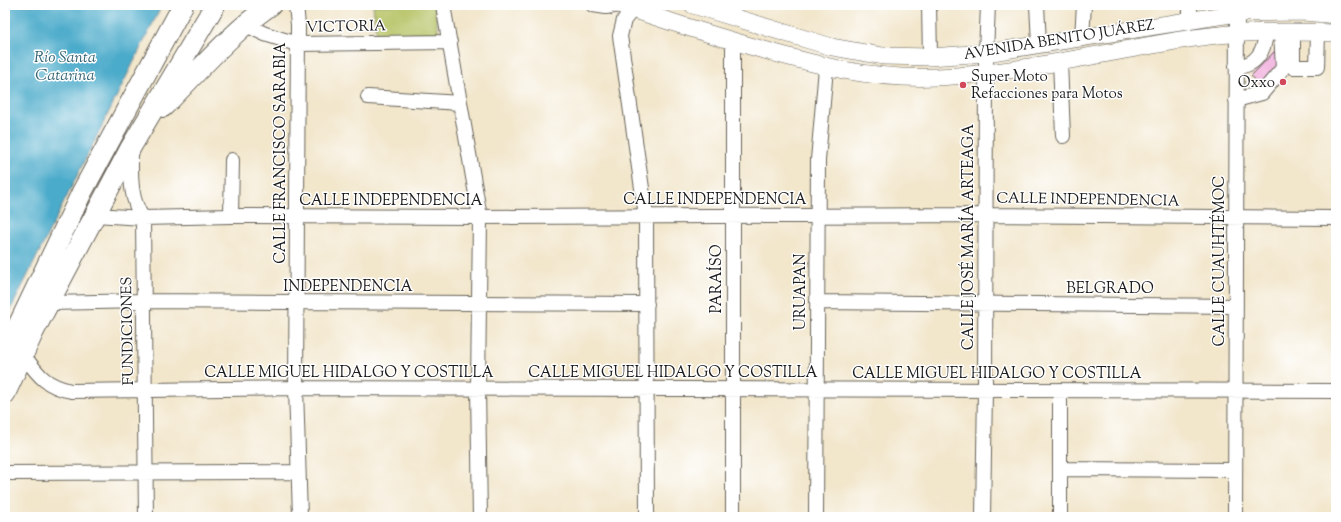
<svg xmlns="http://www.w3.org/2000/svg" width="1341" height="522" viewBox="0 0 1341 522" font-family="'Sorts Mill Goudy',serif">
	<rect width="100%" height="100%" fill="#fff"/>
	<filter id="ink" filterUnits="userSpaceOnUse"><feTurbulence type="fractalNoise" baseFrequency=".025" numOctaves="2"/><feDisplacementMap in="SourceGraphic" scale="8" xChannelSelector="R" yChannelSelector="G"/><feConvolveMatrix kernelMatrix="1 2 1 2 8 2 1 2 1" color-interpolation-filters="sRGB"/></filter>
	<filter id="wash" filterUnits="userSpaceOnUse"><feTurbulence type="fractalNoise" baseFrequency=".012" numOctaves="4" result="noise"/><feDisplacementMap in="SourceGraphic" scale="16" xChannelSelector="R" yChannelSelector="G"/><feGaussianBlur stdDeviation="0.9" result="paint"/><feColorMatrix in="noise" values="0 0 0 0 0 0 0 0 0 0 0 0 0 0 0 0 0 1.4 0 .05"/><feComposite in="paint" operator="in"/></filter>
	<g filter="url(#wash)">
		<rect width="100%" height="100%" fill="#f2e6cb"/>
		<!-- green -->
		<path fill="#b5c264" stroke="#686f40" d="M373 5H434L439 34H376Z"/>
		<!-- water -->
		<path fill="#4babca" stroke="#346473" d="M5 5H162L5 321Z"/>
		<g id="blocks">
			<!-- building -->
			<path fill="#f0aada" d="M1274 52 1283 60 1261 84 1251 76Z"/>
		</g>
	</g>
	<g filter="url(#ink)">
		<use href="#blocks" fill-opacity="0" stroke="#676359" stroke-width="1"/>
		<g fill="none" stroke-linecap="round" stroke-linejoin="round">
			<defs>
				<path id="minor" d="M296 5 298 25 296 388 300 517
					M443 5 480 217 478 388 480 517
					M593 5 606 7 621 5
					M929 5 930 57
					M1037 5 1039 44
					M633 9 624 20 620 36 646 216 647 517
					M1190 19V5
					M246 25 265 34 297 44 450 42
					M1293 32V67H1317L1318 33
					M1082 37 1084 5
					M733 41V517
					M1060 61 1063 136
					M1236 66C1256 67 1265 50 1266 32
					M368 97 460 103
					M1236 100 1262 93 1283 68 1281 32
					M131 150C131 172 129 199 143 218L146 517
					M95 215 143 218 231 216 480 217 985 215 1336 218
					M231 216 232 160
					M817 302 1236 306
					M50 303 142 301 647 304
					M24 356C39 376 46 386 71 391L296 388 1336 391
					M1060 469 1235 470
					M5 473 297 472
					M816 517 818 160 826 68
					M983 517 985 390 986 53 988 5
					M1060 517V390
					M1235 517 1237 5"/>
				<path id="major" d="M621 5C666 21 712 35 757 48 819 66 871 80 937 77 1023 73 1108 51 1194 38 1241 31 1288 31 1336 33
					M693 5 832 47 883 56 930 57 986 53 1237 13 1304 12 1336 15"/>
				<path id="highway" d="M163 107C198 72 230 33 271 5
					M5 353 82 192 183 5
					M5 394 34 331 131 147 215 5"/>
			</defs>
			<!-- minor casing -->
			<use href="#minor" stroke="#676359" stroke-width="16"/>
			<!-- major casing -->
			<use href="#major" stroke="#676359" stroke-width="18"/>
			<!-- highway casing -->
			<use href="#highway" stroke="#676359" stroke-width="22"/>
			<!-- minor -->
			<use href="#minor" stroke="#fff" stroke-width="14"/>
			<!-- major -->
			<use href="#major" stroke="#fff" stroke-width="17"/>
			<!-- highway -->
			<use href="#highway" stroke="#fff" stroke-width="20"/>
			<!-- path-bridge -->
			<path stroke="#676359" stroke-width="2" stroke-dasharray="1 3" stroke-linecap="butt" d="M611 15 615 5"/>
		</g>
	</g>
	<!-- markers -->
	<g fill="#d1495b" stroke="#fff" stroke-width="1.5">
		<circle cx="1283" cy="82" r="4"/>
		<circle cx="963" cy="85" r="4"/>
	</g>
	<g text-anchor="middle" stroke-width="3" stroke-linejoin="round" paint-order="stroke">
		<!-- street labels -->
		<g font-size="15" fill="#1c1c1c" stroke="#fff">
			<text transform="translate(346 26) rotate(-1)" y="5">VICTORIA</text>
			<text transform="translate(1059 39) rotate(-9)" y="5">AVENIDA BENITO JUÁREZ</text>
			<text transform="translate(280 153) rotate(-90)" y="5">CALLE FRANCISCO SARABIA</text>
			<text x="715" y="204">CALLE INDEPENDENCIA</text>
			<text transform="translate(1088 199) rotate(1)" y="5">CALLE INDEPENDENCIA</text>
			<text x="391" y="205">CALLE INDEPENDENCIA</text>
			<text transform="translate(968 237) rotate(-90)" y="5">CALLE JOSÉ MARÍA ARTEAGA</text>
			<text transform="translate(1219 261) rotate(-90)" y="5">CALLE CUAUHTÉMOC</text>
			<text transform="translate(716 279) rotate(-90)" y="5">PARAÍSO</text>
			<text x="348" y="291">INDEPENDENCIA</text>
			<text x="1110" y="293">BELGRADO</text>
			<text transform="translate(800 292) rotate(-90)" y="5">URUAPAN</text>
			<text transform="translate(127 331) rotate(-91)" y="5">FUNDICIONES</text>
			<text x="349" y="377">CALLE MIGUEL HIDALGO Y COSTILLA</text>
			<text x="673" y="377">CALLE MIGUEL HIDALGO Y COSTILLA</text>
			<text x="997" y="378">CALLE MIGUEL HIDALGO Y COSTILLA</text>
		</g>
		<!-- poi labels -->
		<g font-size="15" fill="#1c1c1c" stroke="#fff" text-anchor="start">
			<text x="971" y="81">Super Moto<tspan x="971" dy="17">Refacciones para Motos</tspan></text>
			<text x="1275" y="87" text-anchor="end">Oxxo</text>
		</g>
		<!-- water labels -->
		<g font-size="16" font-style="italic" fill="#346473" stroke="#fff">
			<text x="65" y="62">Río Santa<tspan x="65" dy="18">Catarina</tspan></text>
		</g>
	</g>
	<!-- margin -->
	<rect width="1341" height="522" fill="none" stroke="#fff" stroke-width="20"/>
</svg>
